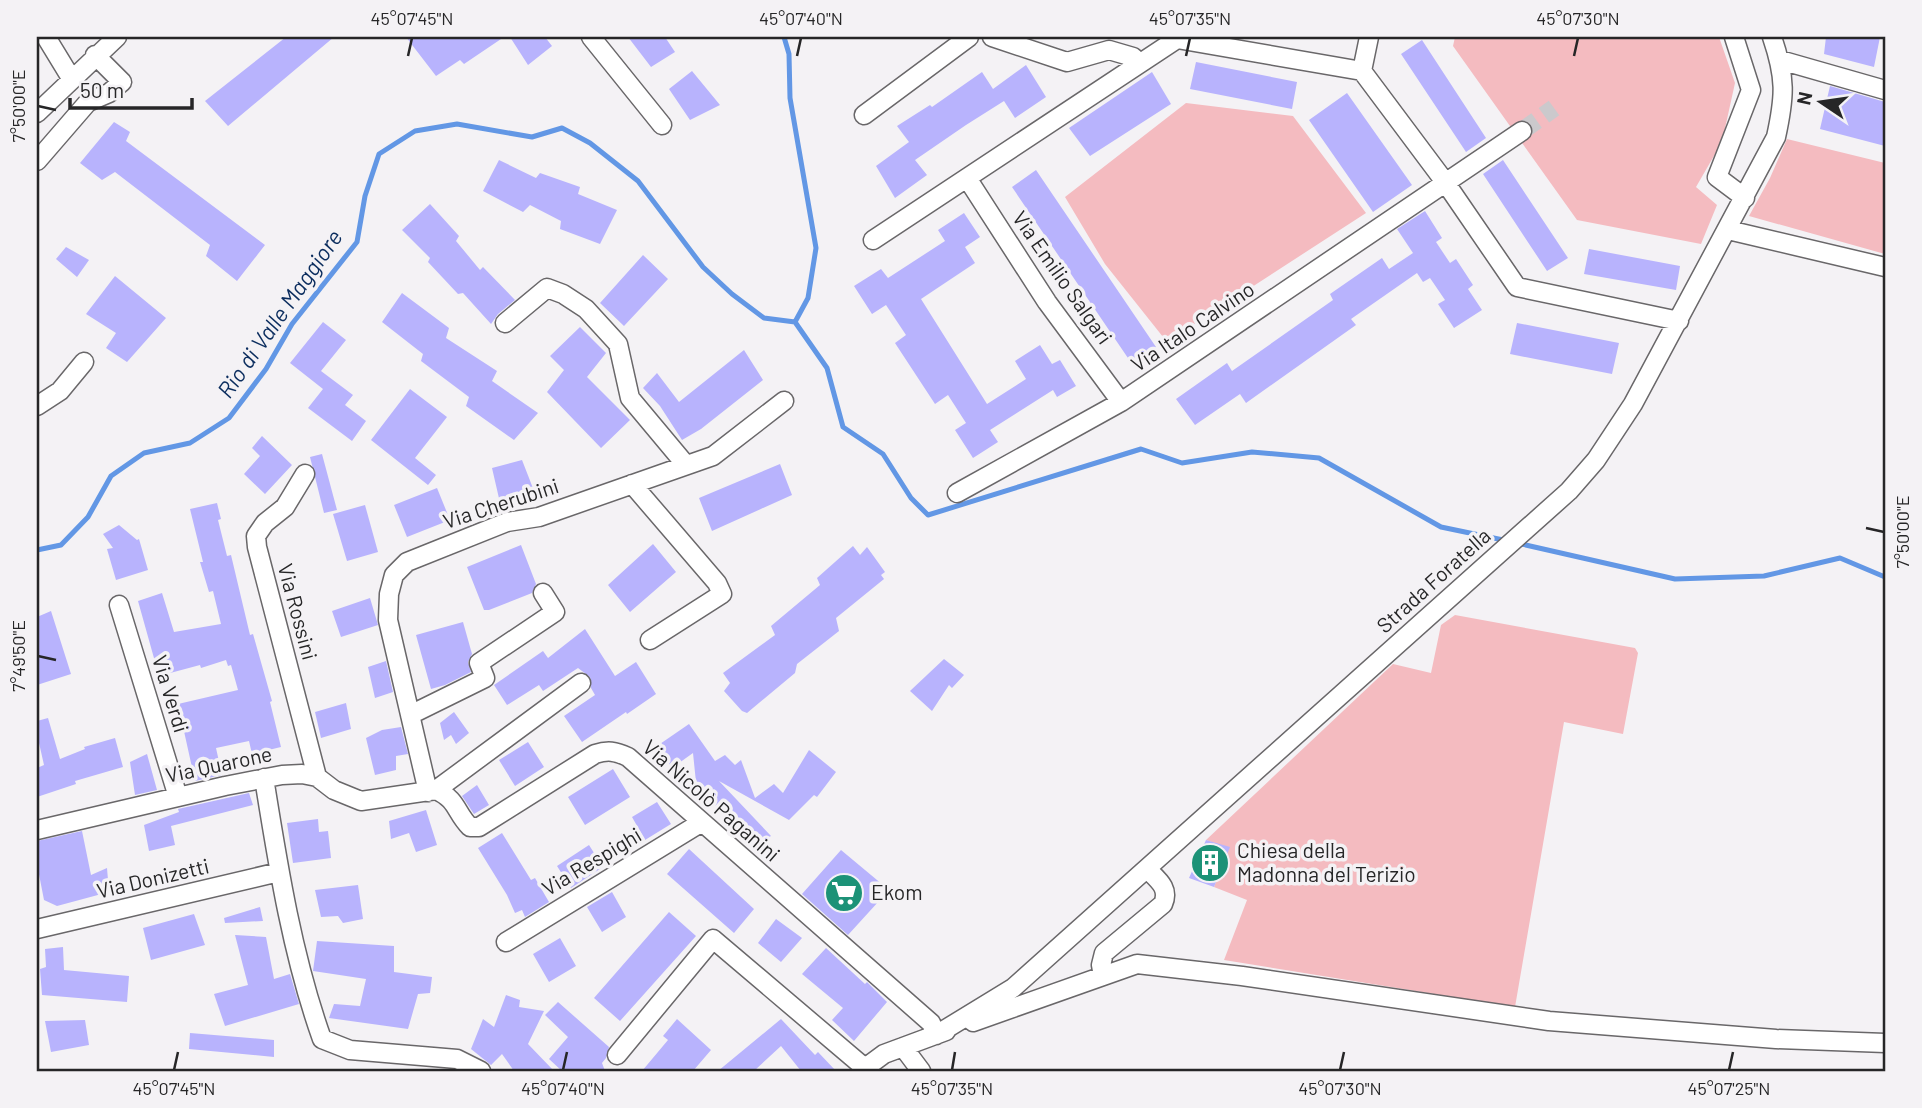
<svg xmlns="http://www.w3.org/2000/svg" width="1922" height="1108" viewBox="0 0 1922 1108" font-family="Barlow,sans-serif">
	<rect width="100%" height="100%" fill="#f4f2f5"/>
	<!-- green -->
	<path fill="#f4bbc0" d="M1455 37H1719L1735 83 1722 142 1696 187 1717 205 1701 244 1577 220 1453 46Z
		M1186 103 1293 116 1366 213 1167 342 1105 264 1065 197Z
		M1787 139 1885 163V254L1749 216 1770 178Z
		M1455 615 1635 648 1638 653 1623 734 1564 722 1515 1007 1224 960 1247 900 1214 887 1229 848 1206 840 1393 664 1431 673 1441 625Z"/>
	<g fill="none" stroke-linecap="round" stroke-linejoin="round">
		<!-- stream -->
		<path stroke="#6297e5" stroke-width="5" d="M795 322 827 368 843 427 883 454 911 498 928 515 1141 449 1182 463 1252 452 1319 458 1441 527 1508 541
			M1517 543 1675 579 1764 576 1840 558 1885 577
			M37 550 61 545 88 517 111 476 144 453 190 443 229 418 266 369 292 324 357 242 365 196 379 154 415 131 457 124 532 137 562 128 590 143 638 181 703 267 732 294 764 318 795 322 808 298 816 248 790 98 789 54 784 37"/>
	</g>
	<!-- building -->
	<path fill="#b8b3fd" d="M286 37H334L228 126 205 101Z
		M406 37H504L464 64 460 60 436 76Z
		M510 37H545L552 46 528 65Z
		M628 37H665L675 52 651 67Z
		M1826 37H1880L1874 67 1824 54Z
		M1422 40 1486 138 1466 152 1401 54Z
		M1196 62 1297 82 1292 109 1190 89Z
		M1026 65 1046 97 1015 118 1004 101 966 125 915 160 927 175 895 198 876 166 909 142 897 126 930 105 932 107 982 72 993 89Z
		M692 71 720 105 690 120 669 89Z
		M1152 72 1171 104 1090 156 1069 128Z
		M1830 86 1885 102V146L1820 129Z
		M1347 93 1412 185 1373 212 1309 120Z
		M114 122 130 132 126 141 265 245 237 281 206 256 210 245 115 172 102 180 80 163Z
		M499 160 536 178 540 173 580 187 578 194 617 210 600 244 560 229 561 221 530 205 523 212 483 191Z
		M1503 160 1568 258 1547 271 1483 174Z
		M1036 170 1156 347 1132 364 1012 187Z
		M430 204 459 236 456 241 480 270 483 267 515 300 498 314 491 324 463 293 458 294 428 262 430 258 402 230Z
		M1425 211 1442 238 1436 242 1450 263 1456 259 1473 285 1468 289 1482 310 1454 328 1438 304 1445 300 1430 278 1423 282 1417 273 1351 319 1356 325 1246 403 1240 394 1195 425 1176 399 1227 363 1232 371 1333 300 1330 294 1382 258 1389 269 1413 253 1397 229Z
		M964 213 980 237 965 247 975 263 921 299 987 404 1026 379 1015 361 1040 345 1052 364 1060 360 1076 386 1057 397 1053 390 990 430 998 442 973 458 955 430 966 423 948 395 935 404 895 343 906 335 886 305 872 314 854 286 881 269 888 278 945 241 938 230Z
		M66 247 89 260 77 277 56 259Z
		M1589 249 1680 266 1676 290 1584 274Z
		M643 255 668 279 624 326 600 303Z
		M115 276 166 318 127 362 106 348 116 333 86 314Z
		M402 293 449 328 446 338 497 371 492 381 538 413 514 440 466 406 469 397 421 361 423 354 382 322Z
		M323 322 346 340 321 371 353 395 345 405 366 421 352 441 308 408 323 389 290 363Z
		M1517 323 1619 343 1612 374 1510 354Z
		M580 327 606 353 587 377 630 420 601 448 547 392 564 370 550 356Z
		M744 350 763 380 701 429 682 440 660 406 643 388 657 373 679 402Z
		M410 389 447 417 415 458 436 475 428 485 371 440Z
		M262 436 292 465 265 494 244 474 260 456 252 448Z
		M322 454 337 510 324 513 310 457Z
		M522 460 536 496 501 507 492 468Z
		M780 464 792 495 712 531 699 498Z
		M437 488 450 520 407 537 394 505Z
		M217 503 221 519 218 520 227 556 231 555 250 635 253 634 272 701 270 702 281 747 252 754 249 741 216 748 222 775 195 781 178 704 238 690 231 665 228 666 226 660 201 668 200 665 159 676 138 601 162 593 174 632 221 624 213 591 209 592 200 562H203L190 509Z
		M365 505 378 552 347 561 333 514Z
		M119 525 137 540 139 539 148 570 116 580 107 549 113 548 103 534Z
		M653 544 676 572 630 612 608 585Z
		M521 545 536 584 532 593 489 610H484L467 567Z
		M853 546 860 555 867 547 885 572 881 575 884 579 836 618 839 631 797 664 795 673 747 713 742 711 724 691 730 683 723 673 775 635 771 626 820 585 817 578Z
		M370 598 378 625 341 637 332 611Z
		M51 611 71 674 37 685V617Z
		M463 622 472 654 468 662 471 672 445 685 431 689 416 635Z
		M585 629 615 676 636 662 656 694 627 714 626 712 582 742 564 716 595 695 591 688 590 677 578 668 543 691 539 685 507 705 494 685 543 651 548 658Z
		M944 659 964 675 952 688 949 685 932 711 910 691Z
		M386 661 393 692 375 698 368 667Z
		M346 703 351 729 321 738 315 712Z
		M454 712 469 733 456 744 451 735 444 740 440 723Z
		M48 718 60 759 85 749 84 747 115 738 123 767 75 781 76 784 37 797V768L44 765 37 734V721Z
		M689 724 715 761 725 755 735 765 741 760 755 798 774 784 783 793 809 750 836 772 817 797 814 795 789 820 719 781 771 836 755 845 725 820 730 816 697 792 693 753 672 768 657 746Z
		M401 727 408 754 396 756V770L375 775 366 738 382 730Z
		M528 742 544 767 515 786 499 760Z
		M147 754 157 790 135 795 130 762Z
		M613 769 630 797 585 825 568 797Z
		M477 785 489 805 474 814 462 796Z
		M249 793 253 805 171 826 175 845 149 851 144 825 179 812 178 809Z
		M657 802 671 824 645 840 632 817Z
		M426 810 437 845 416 852 409 833 391 839 389 821Z
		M318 819 319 832 328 831 331 858 293 863 287 823Z
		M82 831 91 875 107 868 109 892 57 906 44 900 37 864V841Z
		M502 833 531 880 535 878 549 902 525 917 522 910 515 913 507 895 478 848Z
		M1206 840 1230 847 1214 887 1189 878Z
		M589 845 603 867 571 888 557 866Z
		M689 849 754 909 734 933 667 874Z
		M841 850 889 890 848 935 802 894Z
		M358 885 363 919 343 923 338 916 321 917 315 890Z
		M612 892 626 917 602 932 587 907Z
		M260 907 263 921 225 923 224 918Z
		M669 912 696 936 620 1021 594 998Z
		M194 914 205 945 151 960 143 928Z
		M776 919 802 938 781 962 758 943Z
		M235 935 266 937 274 979 290 974 299 1004 225 1026 214 994 248 985Z
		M560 938 576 966 549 982 533 954Z
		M317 941 394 946V972L432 977 430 993 418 994 408 1029 329 1018 334 1004 360 1006 366 979 313 971Z
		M63 947 64 970 129 976 127 1002 42 995 40 969 46 967 45 949Z
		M826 948 865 984 867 982 887 1002 854 1041 832 1020 843 1008 802 974Z
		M506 995 520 1000 519 1007 544 1011 528 1044 554 1071H514L502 1054 491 1065 471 1049 483 1019 494 1027Z
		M558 1002 609 1047 606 1058 602 1063 605 1071H562L549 1059 568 1037 545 1015Z
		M677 1019 711 1050 693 1071H642L668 1040 663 1036Z
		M781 1019 815 1055 818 1052 836 1071H801L781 1046 754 1071H718Z
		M85 1020 89 1045 51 1052 45 1021Z
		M190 1033 274 1040V1057L189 1049Z"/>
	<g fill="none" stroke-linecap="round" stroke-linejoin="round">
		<!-- minor-tunnel -->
		<path stroke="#cbc9cc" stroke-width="18" stroke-dasharray="18 9" stroke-linecap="butt" d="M1522 131 1554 108"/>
		<defs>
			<path id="minor" d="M46 37 71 78
				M591 37 662 125
				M992 37 1067 62 1109 50 1133 57 1140 63
				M1734 37 1751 90 1717 177 1745 198
				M1780 60 1885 90
				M1362 71 1369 37
				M37 113 117 37
				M864 115 969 37
				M37 161 88 102 109 93 122 82 95 55
				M967 178 1047 302 1121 402
				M1728 230 1885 267
				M873 240 1177 39 1362 71 1445 182 1517 287 1679 321
				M505 323 547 288 563 294 586 309 618 344 630 398 686 465
				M37 406 60 391 84 362
				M305 474 285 507 265 523 256 536 257 547 317 777
				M632 484 717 583 722 594 650 640
				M957 493 1121 402 1522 131
				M119 605 178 797
				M410 715 485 678 479 663 555 612 543 593
				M264 778C278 865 292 955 322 1039L350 1050 457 1059 481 1071
				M436 790C458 800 455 812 470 827H479L595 754C608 750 615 751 628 757L931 1023 936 1035
				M428 792 388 620 389 594 394 575 407 562 507 522 539 517 713 456 784 401
				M37 830 225 786 282 775 302 774 317 777 334 790 361 801 436 790 581 683
				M37 929 279 872
				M506 942 702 822
				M1103 976 1101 965 1104 953 1163 904C1170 888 1158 880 1147 869
				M973 1022 1137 964 1242 976 1549 1021 1776 1039 1885 1043
				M936 1035 1013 988 1569 491 1596 460 1633 404 1776 137C1785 96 1786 78 1772 37
				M903 1047 921 1071
				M617 1055 713 939 865 1068
				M861 1071 884 1054 946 1031"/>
		</defs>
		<!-- minor casing -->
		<use href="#minor" stroke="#696769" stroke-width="21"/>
		<!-- minor -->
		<use href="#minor" stroke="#fff" stroke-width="18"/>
	</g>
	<!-- ticks -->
	<path fill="none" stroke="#262627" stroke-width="2.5" d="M408 56 412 38M797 56 801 38M1186 56 1190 38M1574 56 1578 38M38 106 56 110M1866 528 1884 532M38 656 56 660M174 1070 178 1052M563 1070 567 1052M952 1070 955 1052M1340 1070 1344 1052M1729 1070 1733 1052"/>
	<!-- icons -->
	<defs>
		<symbol id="building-disc" viewBox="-11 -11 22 22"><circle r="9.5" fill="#1c9277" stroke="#f4f2f5"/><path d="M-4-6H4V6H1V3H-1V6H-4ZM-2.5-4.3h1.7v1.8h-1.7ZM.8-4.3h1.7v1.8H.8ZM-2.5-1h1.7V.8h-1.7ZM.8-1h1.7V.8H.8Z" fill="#fff"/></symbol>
		<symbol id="supermarket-disc" viewBox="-11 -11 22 22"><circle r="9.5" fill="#1c9277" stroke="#f4f2f5"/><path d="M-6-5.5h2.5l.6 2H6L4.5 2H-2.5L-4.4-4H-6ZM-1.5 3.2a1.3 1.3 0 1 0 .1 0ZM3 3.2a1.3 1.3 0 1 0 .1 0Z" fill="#fff"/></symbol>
	</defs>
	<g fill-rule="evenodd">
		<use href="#building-disc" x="1188" y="841" width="44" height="44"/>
		<use href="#supermarket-disc" x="822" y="871" width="44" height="44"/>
	</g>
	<g text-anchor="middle" stroke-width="7" stroke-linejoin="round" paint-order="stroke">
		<!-- street labels -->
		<g font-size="21" fill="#262627" stroke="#f4f2f5">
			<text transform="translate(1062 278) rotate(55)" y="7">Via Emilio Salgari</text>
			<text transform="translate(1193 327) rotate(-34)" y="7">Via Italo Calvino</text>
			<text transform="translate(501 504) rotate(-18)" y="7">Via Cherubini</text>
			<text transform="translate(1434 581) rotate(-42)" y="7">Strada Foratella</text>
			<text transform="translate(297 612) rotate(75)" y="7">Via Rossini</text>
			<text transform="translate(170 694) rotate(73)" y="7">Via Verdi</text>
			<text transform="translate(219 765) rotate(-12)" y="7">Via Quarone</text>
			<text transform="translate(711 801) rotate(41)" y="7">Via Nicolò Paganini</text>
			<text transform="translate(592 862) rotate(-31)" y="7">Via Respighi</text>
			<text transform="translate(153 879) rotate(-13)" y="7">Via Donizetti</text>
		</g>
		<!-- poi labels -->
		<g font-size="21" fill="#262627" stroke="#f4f2f5" text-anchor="start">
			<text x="1237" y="858">Chiesa della<tspan x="1237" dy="24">Madonna del Terizio</tspan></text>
			<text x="871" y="900">Ekom</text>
		</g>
		<!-- water labels -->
		<g font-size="23" font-style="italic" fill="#0b2d5e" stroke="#f4f2f5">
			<text transform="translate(280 314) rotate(-55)" y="8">Rio di Valle Maggiore</text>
		</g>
	</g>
	<!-- border -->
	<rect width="1922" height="1108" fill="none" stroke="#f4f2f5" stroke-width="77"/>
	<!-- north arrow -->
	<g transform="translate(1821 102) rotate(283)" stroke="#f4f2f5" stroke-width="5" paint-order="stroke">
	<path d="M0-5L12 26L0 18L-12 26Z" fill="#262627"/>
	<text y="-10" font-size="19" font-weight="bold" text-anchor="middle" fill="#262627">N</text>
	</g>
	<!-- scale -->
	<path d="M70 98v10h122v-10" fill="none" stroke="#262627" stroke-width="3.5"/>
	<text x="80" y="98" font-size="21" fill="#262627" stroke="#f4f2f5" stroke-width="5" paint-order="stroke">50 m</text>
	<rect x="38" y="38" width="1846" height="1032" fill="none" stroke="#262627" stroke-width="2.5"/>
	<g font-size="18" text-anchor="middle" fill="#262627">
		<text x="412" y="25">45°07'45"N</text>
		<text x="801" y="25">45°07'40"N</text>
		<text x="1190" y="25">45°07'35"N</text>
		<text x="1578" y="25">45°07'30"N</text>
		<text transform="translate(19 106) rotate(-90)" y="6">7°50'00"E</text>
		<text transform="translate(1903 532) rotate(-90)" y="6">7°50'00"E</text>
		<text transform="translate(19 656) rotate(-90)" y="6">7°49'50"E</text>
		<text x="174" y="1095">45°07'45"N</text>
		<text x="563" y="1095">45°07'40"N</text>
		<text x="952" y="1095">45°07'35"N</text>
		<text x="1340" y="1095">45°07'30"N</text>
		<text x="1729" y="1095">45°07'25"N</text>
	</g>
</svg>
